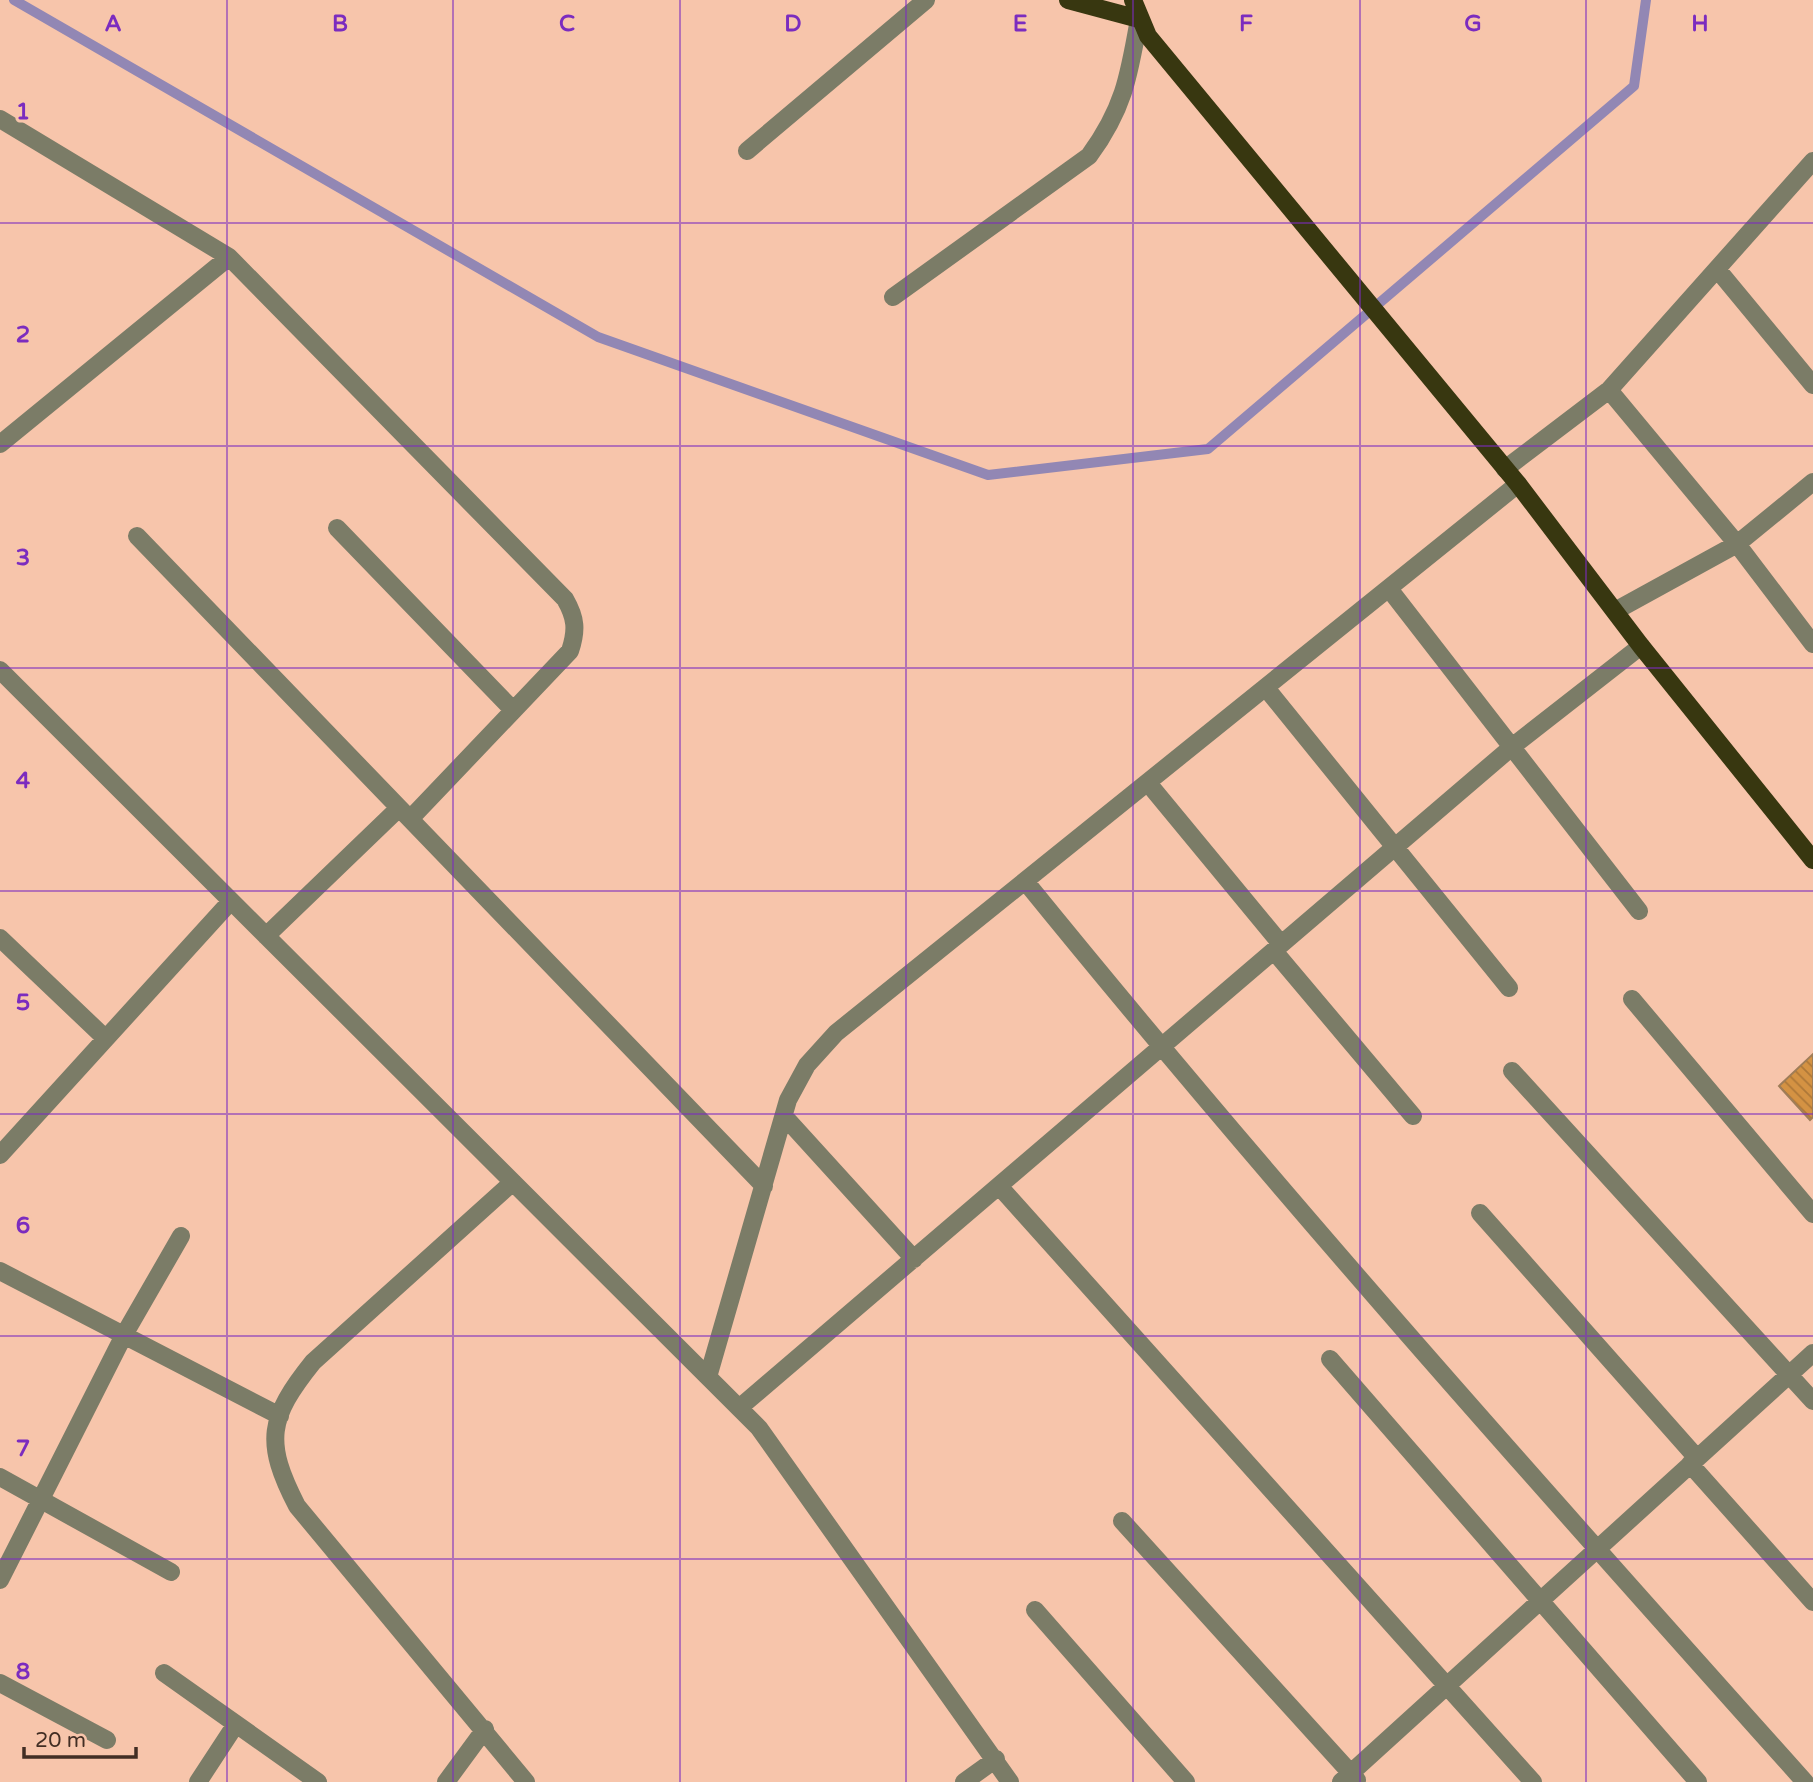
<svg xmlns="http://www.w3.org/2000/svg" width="1813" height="1782" viewBox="0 0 1813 1782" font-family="'Varela Round',sans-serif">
	<defs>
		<pattern id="building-back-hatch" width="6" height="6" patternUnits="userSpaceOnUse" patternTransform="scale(1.75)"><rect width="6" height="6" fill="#d49243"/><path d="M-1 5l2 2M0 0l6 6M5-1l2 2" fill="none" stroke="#ae7838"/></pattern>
	</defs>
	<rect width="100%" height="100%" fill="#f7c5ab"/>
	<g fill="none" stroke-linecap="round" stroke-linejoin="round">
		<!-- stream -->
		<path stroke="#9287b4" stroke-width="10" d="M14 0 598 337 988 475 1208 449 1634 86 1646 0"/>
	</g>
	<!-- building -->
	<path fill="url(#building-back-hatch)" stroke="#9f7d58" stroke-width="2" d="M1813 1054V1117L1810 1120 1779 1086Z"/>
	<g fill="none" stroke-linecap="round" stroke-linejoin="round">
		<!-- minor -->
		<path stroke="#7b7c67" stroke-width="18" d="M0 119 229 257 565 599C576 618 577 630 570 651L410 819
			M747 151 926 0
			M1717 269 1813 385
			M893 297 1089 156C1124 108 1129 76 1139 19
			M1609 390 1737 544 1813 644
			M0 444 229 257
			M1505 469 1609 390 1813 161
			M337 528 513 710
			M137 536 764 1186
			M1390 590 1639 911
			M1615 611 1737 544 1813 482
			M0 670 759 1428 1010 1782
			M1266 688 1509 988
			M1148 783 1281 944
			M1025 881C1275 1189 1540 1486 1805 1782
			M266 936 399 808
			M0 938 105 1038
			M1274 951 1413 1116
			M1632 999 1813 1214
			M1512 1071 1813 1401
			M784 1116 914 1259
			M0 1155 231 901
			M513 1182 313 1362C268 1418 264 1442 297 1506L526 1782
			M999 1186 1533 1782
			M1480 1213 1697 1458
			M0 1271 280 1416
			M1330 1359 1698 1782
			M708 1377 788 1100 807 1065 836 1033 1518 484
			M739 1408 1513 746 1641 646
			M1690 1464 1813 1602
			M0 1477 171 1572
			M1122 1521 1357 1780
			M0 1580 124 1335 181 1236
			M1035 1610 1186 1782
			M164 1673 318 1782
			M0 1683 107 1740
			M198 1782 236 1724
			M446 1782 485 1729
			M964 1782 996 1759
			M1341 1782 1813 1353"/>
		<!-- major -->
		<path stroke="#383710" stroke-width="18" d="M1068 0 1139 19
			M1133 0 1148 36 1518 484 1641 646 1813 860"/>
	</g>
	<!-- grid -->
	<path fill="none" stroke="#7b2cbf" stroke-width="2" stroke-opacity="0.55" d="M227 0V1782M453 0V1782M680 0V1782M906 0V1782M1133 0V1782M1360 0V1782M1586 0V1782M0 223H1813M0 446H1813M0 668H1813M0 891H1813M0 1114H1813M0 1336H1813M0 1559H1813"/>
	<g font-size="23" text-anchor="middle" font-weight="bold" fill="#7b2cbf" stroke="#f7c5ab" stroke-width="6" stroke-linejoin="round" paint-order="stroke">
		<text x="113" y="31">A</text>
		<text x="340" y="31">B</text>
		<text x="567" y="31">C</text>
		<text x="793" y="31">D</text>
		<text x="1020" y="31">E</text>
		<text x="1246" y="31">F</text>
		<text x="1473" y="31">G</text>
		<text x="1700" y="31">H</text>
		<text x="23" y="119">1</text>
		<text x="23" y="342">2</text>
		<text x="23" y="565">3</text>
		<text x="23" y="788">4</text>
		<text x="23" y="1010">5</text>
		<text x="23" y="1233">6</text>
		<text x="23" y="1456">7</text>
		<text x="23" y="1679">8</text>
	</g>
	<!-- scale -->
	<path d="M24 1747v10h112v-10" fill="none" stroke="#422e24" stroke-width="3.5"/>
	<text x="35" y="1747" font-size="21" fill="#422e24" stroke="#f7c5ab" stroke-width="5" paint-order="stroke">20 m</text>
</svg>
